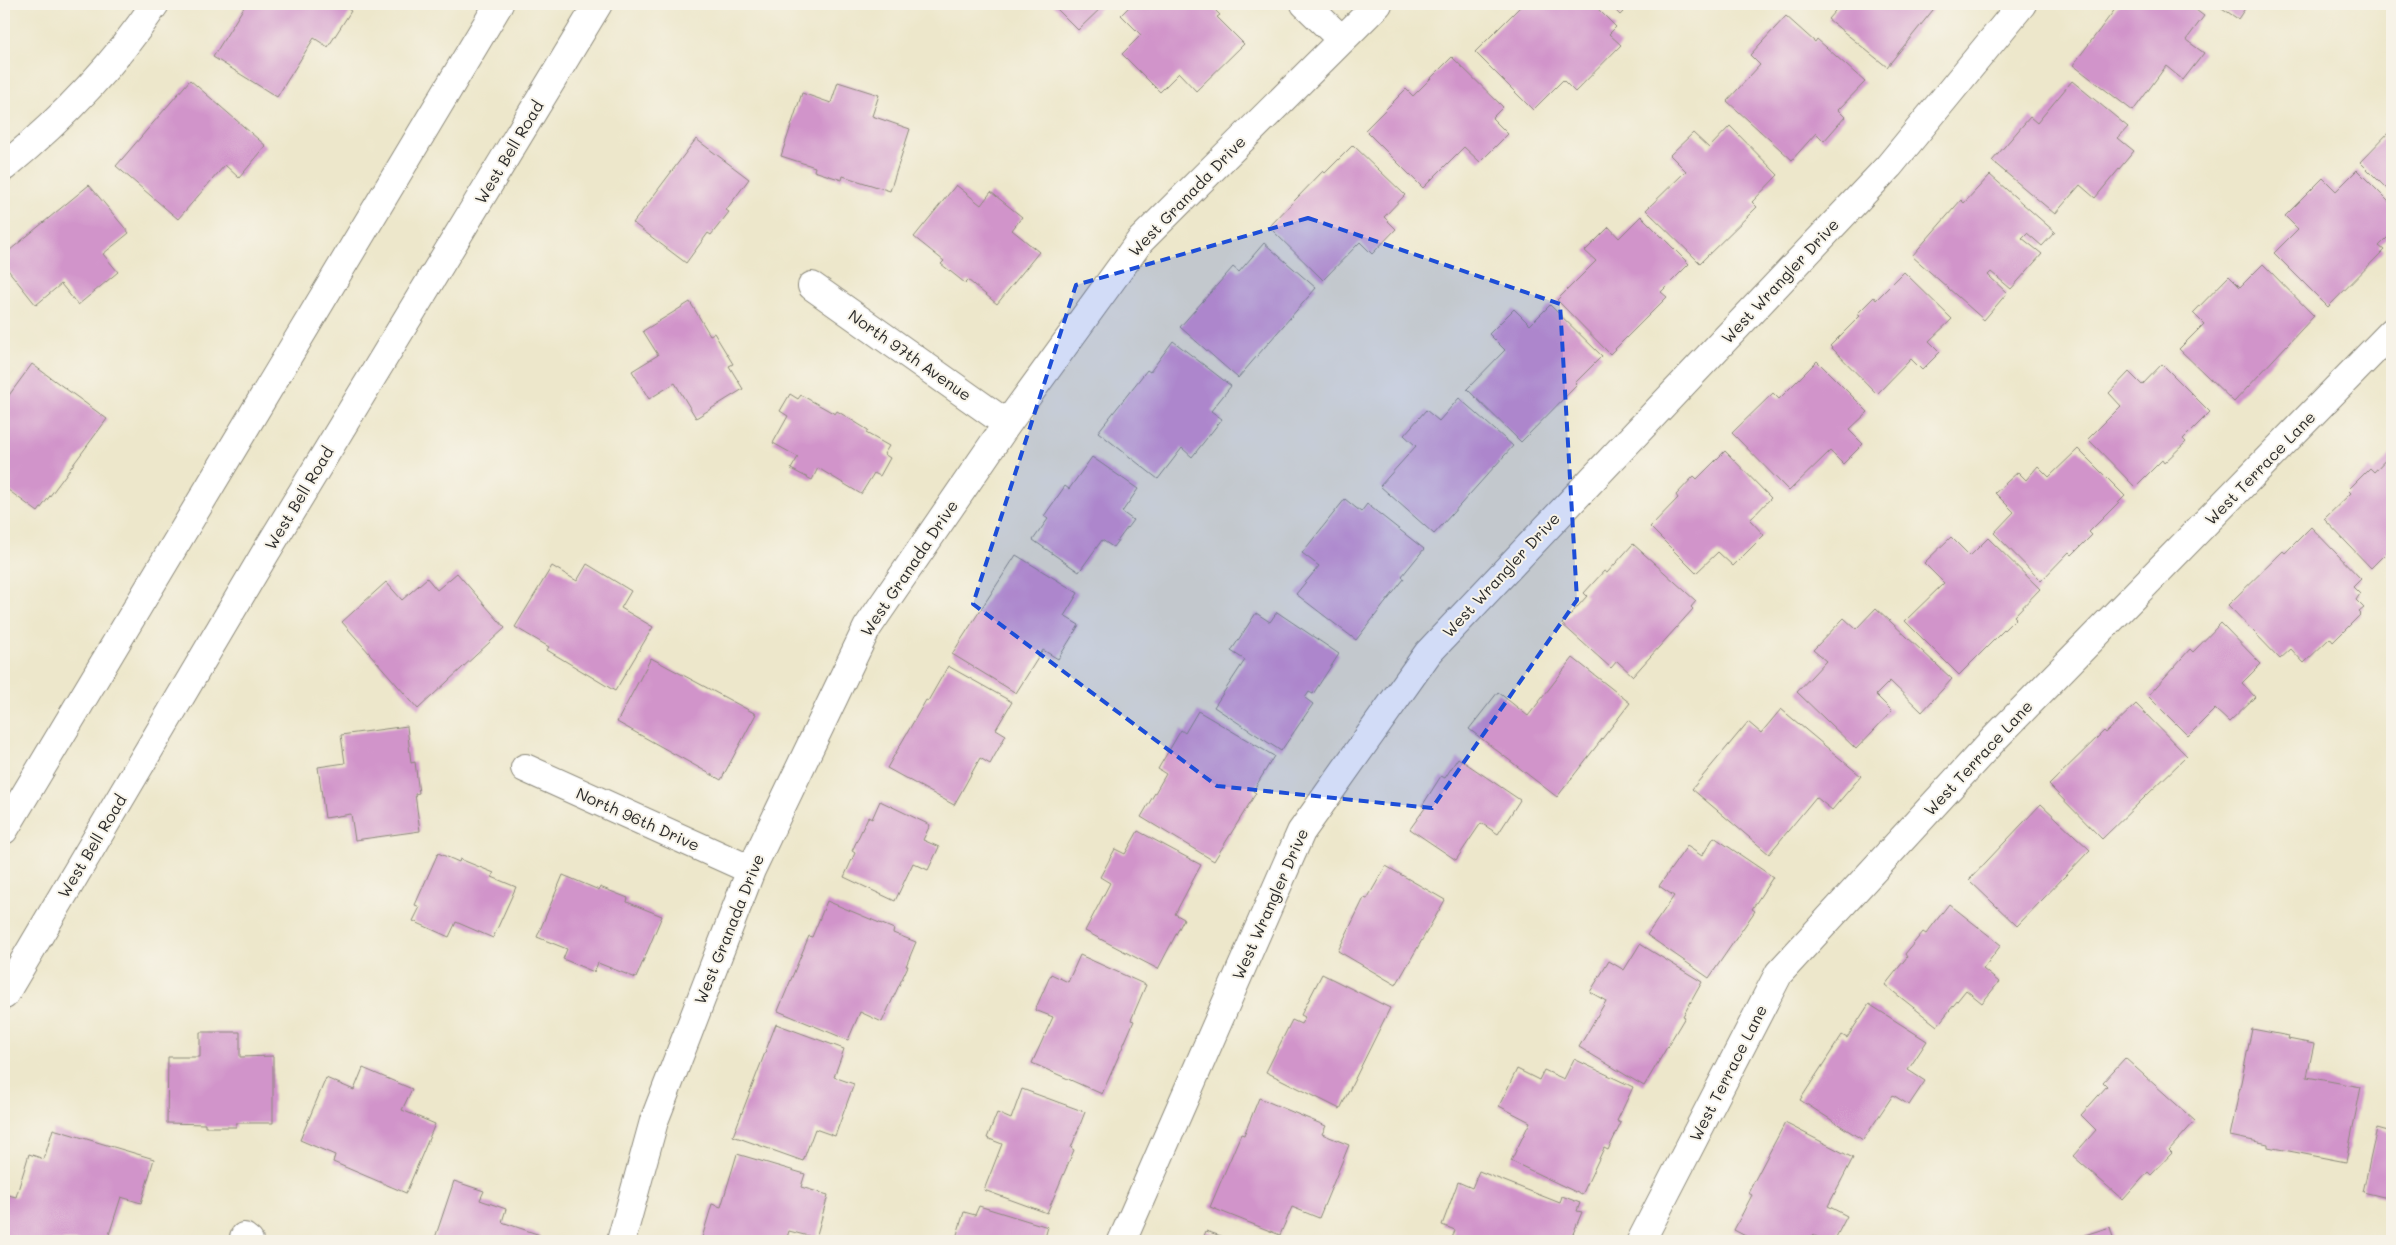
<svg xmlns="http://www.w3.org/2000/svg" width="2396" height="1245" viewBox="0 0 2396 1245" font-family="Mali,sans-serif">
	<rect width="100%" height="100%" fill="#f7f3e8"/>
	<filter id="ink" filterUnits="userSpaceOnUse"><feTurbulence type="fractalNoise" baseFrequency=".02" numOctaves="2"/><feDisplacementMap in="SourceGraphic" scale="10" xChannelSelector="R" yChannelSelector="G"/><feConvolveMatrix kernelMatrix="1 2 1 2 8 2 1 2 1" color-interpolation-filters="sRGB"/></filter>
	<filter id="wash" filterUnits="userSpaceOnUse"><feTurbulence type="fractalNoise" baseFrequency=".0096" numOctaves="4" result="noise"/><feDisplacementMap in="SourceGraphic" scale="20" xChannelSelector="R" yChannelSelector="G"/><feGaussianBlur stdDeviation="1.12" result="paint"/><feColorMatrix in="noise" values="0 0 0 0 0 0 0 0 0 0 0 0 0 0 0 0 0 1.4 0 .05"/><feComposite in="paint" operator="in"/></filter>
	<g filter="url(#wash)">
		<rect width="100%" height="100%" fill="#ede7cb"/>
		<g id="blocks">
			<!-- building -->
			<path fill="#d194ca" d="M246 4H340L351 11 328 47 314 38 277 97 213 57Z
				M1052 4H1105L1078 30Z
				M1132 4H1209L1220 15 1217 17 1244 44 1196 91 1179 73 1160 92 1122 54 1141 35 1121 15Z
				M1523 4H1593L1616 27 1609 34 1621 45 1575 92 1563 80 1533 110 1475 52Z
				M1609 4H1631L1620 15Z
				M1841 4H1936L1937 5 1887 67 1828 19Z
				M2119 4H2188L2204 16 2186 40 2204 53 2183 80 2166 66 2133 111 2073 65Z
				M2216 4H2248L2238 19Z
				M1786 16 1815 42 1817 39 1865 82 1838 110 1845 117 1824 141 1816 133 1792 160 1727 101 1760 65 1750 55Z
				M1452 57 1503 107 1492 118 1508 134 1480 162 1464 147 1423 188 1365 130 1406 89 1413 96Z
				M190 80 266 146 239 178 225 165 178 219 116 166Z
				M2072 81 2128 127 2118 138 2134 151 2095 198 2080 185 2055 214 1992 161 2030 117 2037 123Z
				M838 82 879 95 872 116 910 129 890 191 843 176 842 180 814 171 815 167 781 156 802 93 831 103Z
				M1730 126 1778 175 1752 202 1757 207 1700 263 1646 210 1686 171 1670 155 1693 133 1709 148Z
				M2392 129V194L2360 162Z
				M696 139 749 179 726 210 729 212 711 235 708 233 686 263 633 223Z
				M1353 145 1405 195 1384 217 1396 229 1372 254 1360 242 1323 280 1269 227 1323 171 1325 173Z
				M2357 170 2392 205V233L2379 246 2384 250 2328 307 2274 253 2298 229 2285 216 2323 178 2336 191Z
				M1990 175 2055 232 2042 246 2027 233 2022 238 2042 254 2011 289 1991 272 1988 275 2007 293 1984 320 1912 256 1961 200 1964 203Z
				M89 185 129 233 103 254 118 272 78 305 61 284 36 305 4 265V255Z
				M956 185 981 205 991 192 1022 217 1012 230 1039 252 997 304 968 280 965 283 941 264 944 261 914 237Z
				M1641 216 1689 264 1661 292 1667 297 1610 354 1557 300 1596 261 1585 251 1609 227 1619 238Z
				M1264 243 1316 288 1238 378 1180 327 1233 267 1239 272Z
				M2263 264 2314 316 2234 402 2179 349 2204 324 2193 313 2229 276 2240 287Z
				M1904 272 1952 319 1929 341 1940 352 1922 370 1911 359 1877 394 1830 346 1860 316 1857 314 1874 297 1876 300Z
				M690 302 710 335 714 333 733 364 729 366 743 389 696 418 675 383 649 399 632 371 658 355 643 331Z
				M1550 305 1602 356 1575 383 1577 385 1521 442 1467 389 1505 350 1489 334 1514 309 1530 325Z
				M1173 341 1231 386 1211 411 1222 419 1192 457 1182 448 1158 479 1098 432 1147 370 1150 372Z
				M1817 361 1868 412 1849 430 1863 444 1843 464 1830 451 1789 491 1732 433 1773 393 1779 399Z
				M32 364 107 419 38 512 4 487V402Z
				M2162 364 2210 412 2183 439 2186 442 2164 463 2162 460 2135 487 2088 439 2121 406 2109 393 2129 372 2142 385Z
				M790 394 798 399 801 395 835 414 837 411 868 430 866 433 889 446 884 454 890 458 880 476 874 473 861 494 818 468 812 480 791 469 798 457 773 443 788 416 780 411Z
				M1459 398 1513 446 1434 534 1380 486 1416 446 1404 435 1426 410 1439 421Z
				M2078 449 2125 496 2089 532 2092 535 2072 555 2069 552 2041 581 1994 533 2014 512 1995 493 2018 472 2026 480 2038 466 2049 477Z
				M1725 451 1771 498 1750 520 1764 535 1733 566 1718 552 1696 573 1650 527 1678 498 1676 495 1694 476 1697 479Z
				M2392 453V547L2371 568 2324 519 2351 493 2348 490 2370 468 2374 472Z
				M1092 457 1138 489 1122 512 1133 520 1113 547 1102 540 1079 572 1033 540 1048 519 1044 516 1065 486 1069 489Z
				M1345 499 1361 512 1367 504 1424 549 1402 576 1404 579 1356 640 1296 594 1319 566 1302 553Z
				M2311 527 2361 579 2353 587 2360 594 2356 600 2364 608 2359 612 2361 614 2333 642 2330 638 2304 663 2291 649 2280 659 2228 605 2283 551 2285 553Z
				M1951 537 1970 556 1988 538 2040 589 2014 616 2016 618 1959 675 1905 621 1944 583 1924 563Z
				M1633 544 1696 601 1691 607 1693 609 1633 676 1617 661 1611 668 1562 624 1587 596 1584 593 1604 571 1607 573Z
				M1016 555 1078 593 1064 616 1079 625 1058 659 1043 650 1016 693 952 654Z
				M587 564 631 591 621 608 653 627 615 691 547 650 549 647 515 627 552 566 577 581Z
				M457 573 505 628 418 709 342 622 386 582 402 600 427 578 437 590Z
				M1876 608 1952 679 1922 712 1890 681 1876 695 1892 711 1856 749 1797 692 1826 661 1813 650 1844 618 1856 629Z
				M1277 612 1339 654 1313 694 1309 692 1305 698 1313 704 1281 751 1214 707 1245 660 1231 651 1256 613 1270 622Z
				M2221 623 2261 664 2242 683 2255 697 2229 722 2215 709 2188 736 2148 696 2190 649 2193 652Z
				M651 658 756 714 721 780 617 722Z
				M1573 658 1630 703 1557 797 1469 729 1498 692 1528 716Z
				M948 666 1012 702 996 729 1006 735 990 764 980 758 954 805 887 768 926 700 928 701Z
				M2136 704 2187 756 2102 839 2049 785 2104 731 2106 733Z
				M1781 709 1861 776 1832 810 1816 797 1769 854 1692 789 1748 722 1761 733Z
				M1198 711 1274 756 1253 791 1256 793 1214 861 1141 817 1166 774 1158 769 1181 730 1185 733Z
				M407 726 411 763 415 762 419 793 415 794 420 831 355 840 351 814 325 818 318 767 345 763 341 735Z
				M1458 758 1520 800 1498 834 1481 823 1456 860 1410 829 1425 808 1422 806 1441 776 1445 778Z
				M880 801 930 825 923 840 939 847 928 870 913 863 895 901 844 877 855 853 852 851 868 817 872 819Z
				M2041 804 2090 850 2017 926 1969 880Z
				M1138 831 1201 865 1175 914 1184 919 1158 969 1085 931 1110 883 1100 877 1115 849 1125 854Z
				M1714 837 1773 877 1752 909 1755 911 1709 978 1647 935 1674 896 1659 886 1687 846 1702 856Z
				M438 853 459 862 460 859 494 873 492 877 516 887 493 938 456 922 449 937 413 921 420 907 415 905Z
				M1386 866 1445 900 1396 985 1338 951 1364 898 1367 899Z
				M563 875 599 890 600 887 628 898 627 902 662 916 636 978 598 963 594 972 563 959 567 949 537 937Z
				M827 901 894 929 893 933 916 942 906 966H908L882 1022 860 1012 848 1040 778 1011 809 936 812 937Z
				M1949 904 2001 945 1983 969 1999 982 1982 1003 1966 990 1937 1026 1885 985 1907 957 1905 954 1923 932 1926 934Z
				M1640 944 1702 982 1683 1016 1685 1017 1644 1086 1579 1047 1606 1001 1590 992 1609 961 1624 970Z
				M1080 955 1146 985 1131 1020 1134 1021 1102 1094 1032 1063 1053 1017 1035 1010 1051 974 1068 982Z
				M1322 974 1390 1008 1340 1109 1266 1072 1292 1020 1301 1024 1305 1017 1301 1015Z
				M1869 1004 1927 1041 1908 1070 1925 1081 1909 1105 1893 1095 1863 1140 1800 1100 1842 1035 1847 1038Z
				M776 1024 844 1049 834 1077 854 1084 835 1136 815 1129 803 1161 733 1136Z
				M2252 1029 2289 1036 2288 1039 2314 1044 2307 1077 2361 1087 2346 1162 2268 1147V1144L2230 1136Z
				M200 1032H240V1057L273 1056V1123H236V1127H205V1124L167 1123 168 1057H200Z
				M2125 1058 2195 1121 2169 1150 2172 1153 2151 1175 2148 1172 2123 1200 2073 1156 2096 1130 2081 1115 2107 1086 2103 1082Z
				M1574 1059 1633 1087 1617 1121 1621 1123 1608 1150 1604 1148 1582 1195 1511 1161 1530 1122 1499 1106 1517 1069 1539 1080 1544 1070 1564 1079Z
				M363 1068 412 1089 402 1110 435 1124 406 1193 333 1162 335 1155 300 1140 326 1078 354 1090Z
				M1022 1089 1085 1112 1071 1148 1074 1150 1047 1213 984 1190 1002 1144 987 1138 997 1113 1011 1119Z
				M1259 1098 1326 1126 1322 1134 1349 1145 1319 1218 1292 1207 1280 1235 1210 1207 1241 1134 1244 1135Z
				M1785 1123 1853 1158 1828 1206 1847 1216 1834 1241H1825L1813 1235 1810 1241H1755L1734 1230 1752 1195 1748 1193Z
				M2377 1128 2392 1132V1199L2363 1192Z
				M53 1129 154 1159 141 1203 121 1197 107 1241H11L4 1239V1194L16 1197 29 1154 44 1159Z
				M737 1154 805 1174 801 1187 828 1195 816 1238 789 1231 786 1241H701L712 1204 721 1207Z
				M1479 1171 1560 1203 1562 1196 1580 1203 1577 1211 1582 1212 1570 1241H1451L1455 1230 1442 1225 1458 1182 1472 1188Z
				M454 1181 484 1191 480 1200 506 1209 502 1222 540 1235 537 1241H434Z
				M979 1206 1048 1227 1044 1241H955L964 1212 975 1215Z
				M2110 1227 2114 1241H2066Z
				M1206 1231 1236 1241H1202Z"/>
		</g>
	</g>
	<g filter="url(#ink)">
		<use href="#blocks" fill-opacity="0" stroke="#8c897b" stroke-width="1"/>
		<g fill="none" stroke-linecap="round" stroke-linejoin="round">
			<defs>
				<path id="minor" d="M1305 4 1342 40
					M4 167C62 119 113 67 155 4
					M812 286 1007 424
					M525 768 751 870
					M244 1237 249 1241
					M621 1241 654 1121 751 870 867 628 1007 424 1140 241 1378 4
					M1122 1241 1301 832 1428 653 1889 166 2022 4
					M1641 1241 1779 973 1995 738 2392 332"/>
				<path id="major" d="M4 830 499 4
					M4 995 266 552 598 4"/>
			</defs>
			<!-- minor casing -->
			<use href="#minor" stroke="#8c897b" stroke-width="30"/>
			<!-- major casing -->
			<use href="#major" stroke="#8c897b" stroke-width="30"/>
			<!-- minor -->
			<use href="#minor" stroke="#fff" stroke-width="28"/>
			<!-- major -->
			<use href="#major" stroke="#fff" stroke-width="28"/>
		</g>
	</g>
	<!-- marked area -->
	<path fill="#1d4ed8" fill-opacity="0.2" stroke="#1d4ed8" stroke-width="4" stroke-dasharray="10 6" stroke-linejoin="round" d="M1308 218 1560 304 1577 600 1432 808 1217 786 973 604 1076 285Z"/>
	<g text-anchor="middle" stroke-width="4" stroke-linejoin="round" paint-order="stroke">
		<!-- street labels -->
		<g font-size="16" fill="#2b2b2b" stroke="#f7f3e8">
			<text transform="translate(509 152) rotate(-59)" y="6">West Bell Road</text>
			<text transform="translate(1187 196) rotate(-46)" y="6">West Granada Drive</text>
			<text transform="translate(1780 281) rotate(-47)" y="6">West Wrangler Drive</text>
			<text transform="translate(910 355) rotate(35)" y="6">North 97th Avenue</text>
			<text transform="translate(2260 468) rotate(-46)" y="6">West Terrace Lane</text>
			<text transform="translate(299 498) rotate(-59)" y="6">West Bell Road</text>
			<text transform="translate(909 568) rotate(-56)" y="6">West Granada Drive</text>
			<text transform="translate(1501 575) rotate(-47)" y="6">West Wrangler Drive</text>
			<text transform="translate(1978 758) rotate(-47)" y="6">West Terrace Lane</text>
			<text transform="translate(638 819) rotate(24)" y="6">North 96th Drive</text>
			<text transform="translate(92 846) rotate(-59)" y="6">West Bell Road</text>
			<text transform="translate(1270 904) rotate(-66)" y="6">West Wrangler Drive</text>
			<text transform="translate(729 929) rotate(-68)" y="6">West Granada Drive</text>
			<text transform="translate(1728 1073) rotate(-63)" y="6">West Terrace Lane</text>
		</g>
	</g>
	<!-- margin -->
	<rect width="2396" height="1245" fill="none" stroke="#f7f3e8" stroke-width="20"/>
</svg>
